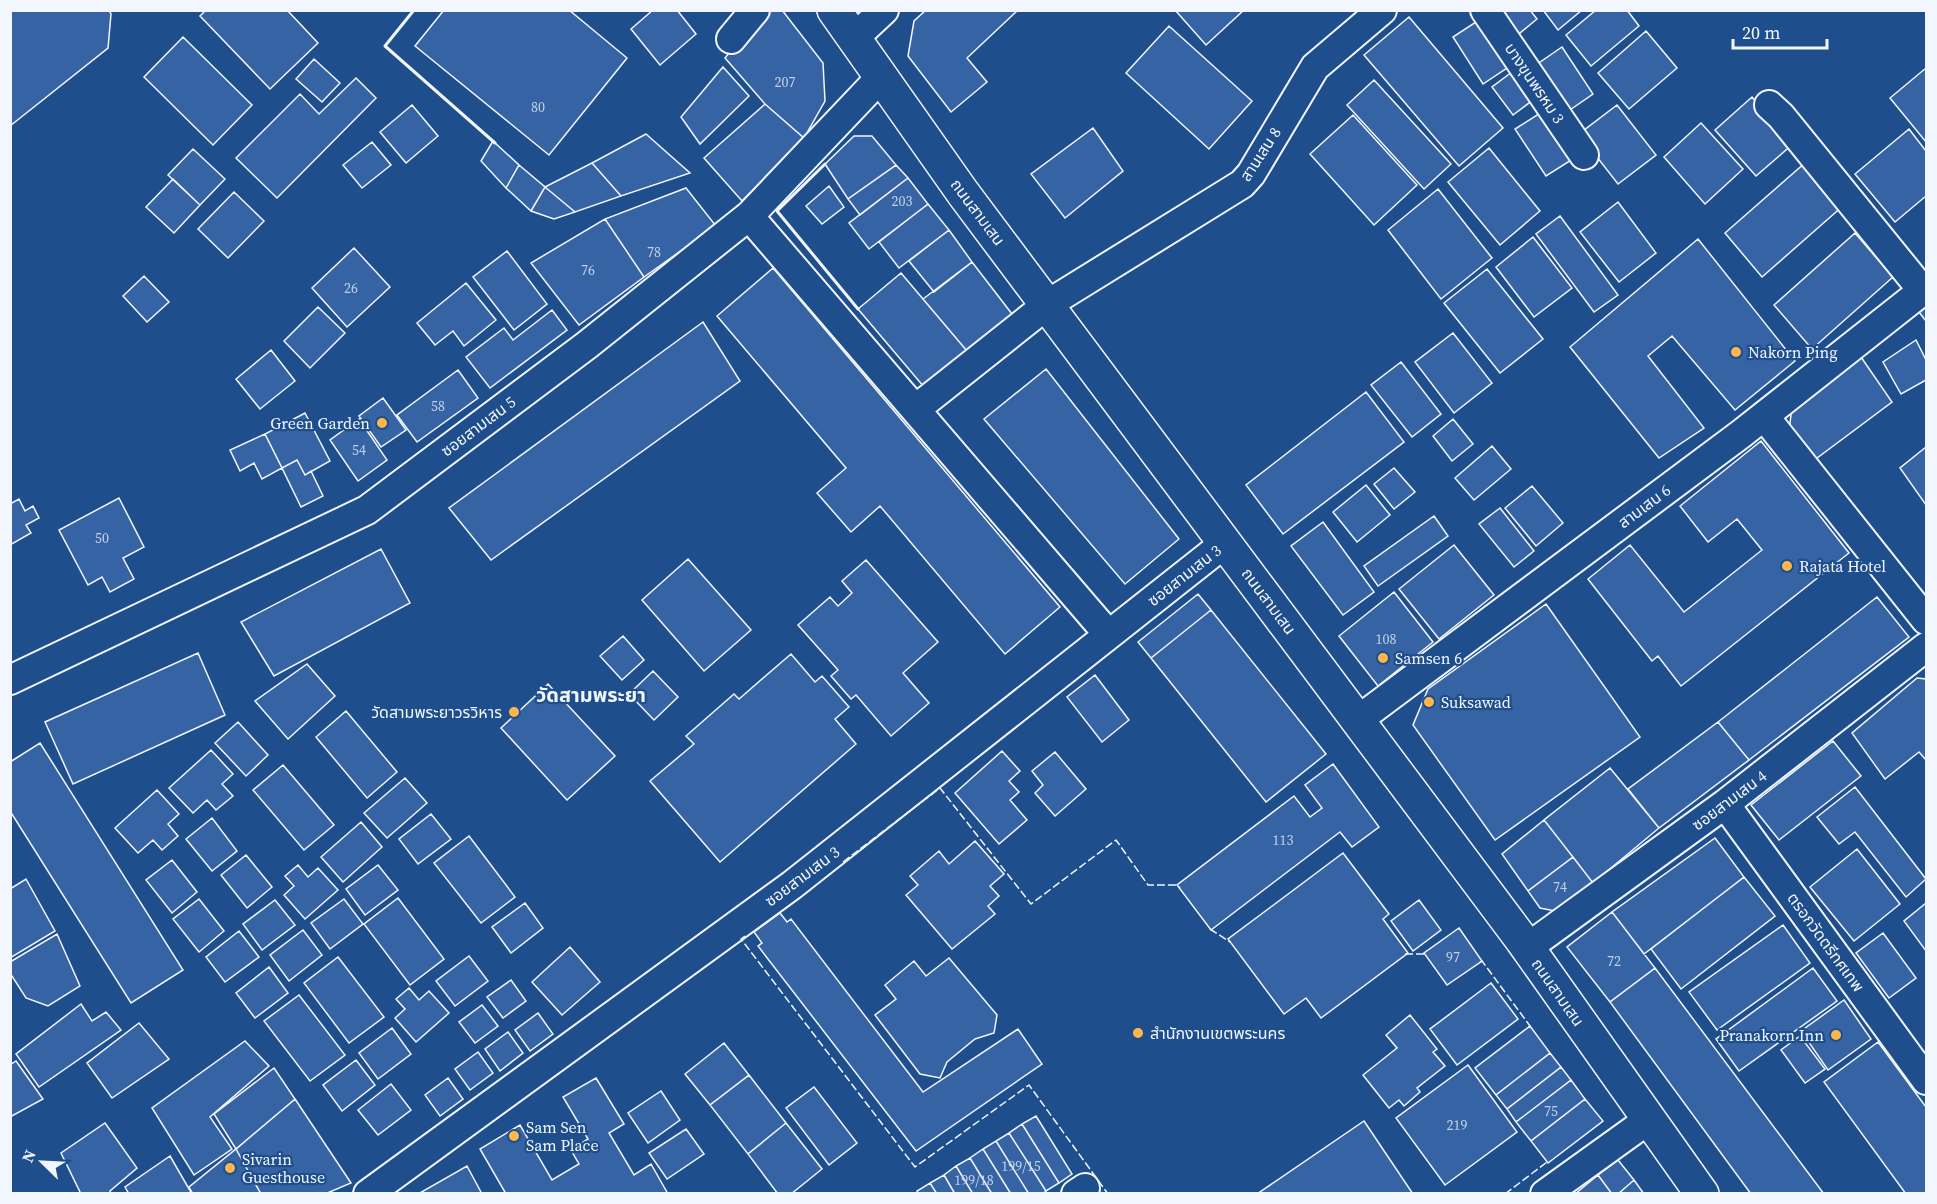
<svg xmlns="http://www.w3.org/2000/svg" width="1937" height="1204" viewBox="0 0 1937 1204" font-family="'Source Serif 4','Noto Sans Thai',serif">
	<rect width="100%" height="100%" fill="#1f4e8c"/>
	<!-- building -->
	<path fill="#3563a3" stroke="#f2f6ff" stroke-width="1.5" d="M10 10H109L111 14 108 48 10 126Z
		M206 10H287L318 43 270 89 200 16Z
		M444 10H569L627 58 549 155 415 46Z
		M653 10H677L696 34 660 65 631 29Z
		M764 10H782L823 63 825 101 804 138 765 104 725 58Z
		M926 10H1018L967 58 987 82 951 112 908 56 914 21Z
		M1175 10H1244L1206 45Z
		M1492 10H1530L1537 19 1514 38Z
		M1543 10H1582L1558 30Z
		M1596 10H1627L1639 26 1591 66 1566 35Z
		M1409 17 1503 128 1459 166 1364 55Z
		M1482 18 1513 64 1483 84 1453 37Z
		M1169 26 1252 101 1209 149 1126 73Z
		M1646 31 1677 68 1629 109 1598 73Z
		M183 37 252 105 213 145 144 77Z
		M1562 47 1593 94 1564 114 1533 67Z
		M314 59 340 83 322 102 296 79Z
		M723 67 749 96 700 144 681 117Z
		M1926 68V142L1890 98Z
		M1516 69 1537 97 1513 115 1492 87Z
		M356 78 376 98 277 198 236 158 300 94 319 114Z
		M1374 80 1451 164 1424 189 1347 105Z
		M1752 97 1794 143 1756 176 1715 130Z
		M765 104 804 138 742 201 704 158Z
		M412 105 438 136 406 163 380 132Z
		M1617 105 1656 155 1618 184 1579 134Z
		M1545 110 1576 157 1546 176 1515 129Z
		M1353 115 1417 185 1374 225 1310 154Z
		M1701 123 1743 169 1705 204 1664 157Z
		M1093 128 1123 171 1065 218 1031 174Z
		M1909 129 1926 151V196L1895 222 1855 174Z
		M646 134 690 173 621 196 592 163Z
		M854 136H872L896 165 848 199 825 164Z
		M493 141 519 165 506 188 481 161Z
		M372 142 391 165 362 188 343 165Z
		M1489 148 1540 211 1500 245 1448 182Z
		M193 149 225 179 200 205 168 175Z
		M1806 162 1844 205 1762 277 1725 233Z
		M592 163 621 196 575 212 545 187Z
		M519 165 545 187 531 211 506 188Z
		M896 165 908 178 860 215 848 199Z
		M908 178 928 204 869 249 849 223Z
		M173 179 200 205 174 233 146 207Z
		M829 186 844 207 822 224 806 206Z
		M545 187 575 212 554 219 531 211Z
		M686 188 716 226 644 277 605 219Z
		M1438 189 1492 258 1441 299 1388 230Z
		M234 192 264 221 228 258 198 229Z
		M1618 202 1656 253 1619 282 1580 232Z
		M928 204 949 230 899 268 879 242Z
		M1560 216 1618 295 1594 312 1536 234Z
		M605 219 644 277 579 325 531 263Z
		M949 230 972 262 934 292 909 261Z
		M1855 233 1893 277 1812 349 1774 305Z
		M1533 237 1572 288 1534 317 1496 267Z
		M1698 239 1795 361 1735 410 1672 336 1648 356 1704 428 1659 458 1570 347Z
		M354 248 390 287 347 327 312 288Z
		M507 251 547 304 514 330 473 277Z
		M972 262 1012 314 967 351 923 299Z
		M773 268 1060 607 1005 654 880 506 851 532 817 493 846 468 717 316Z
		M1487 269 1543 339 1500 373 1444 303Z
		M901 273 967 351 924 387 858 309Z
		M144 276 169 302 147 322 123 296Z
		M466 283 496 320 464 346 453 331 435 345 417 323Z
		M1926 306V321L1919 312Z
		M318 307 345 333 310 368 284 341Z
		M552 310 567 330 490 388 466 357 504 328 513 340Z
		M703 322 740 381 491 560 449 508Z
		M1453 333 1492 383 1454 413 1415 362Z
		M1916 340 1926 360V380L1901 394 1883 362Z
		M271 350 295 381 260 409 236 379Z
		M1861 357 1892 402 1813 461 1789 431 1792 407Z
		M1401 362 1441 414 1412 437 1371 385Z
		M1046 369 1179 539 1125 584 984 419Z
		M458 370 478 398 417 442 397 415Z
		M1366 392 1404 442 1283 534 1246 485Z
		M383 398 406 430 381 447 359 416Z
		M305 413 330 461 305 475 297 460 282 468 265 434Z
		M359 419 387 460 358 481 330 440Z
		M1453 419 1473 444 1452 461 1433 436Z
		M265 434 282 468 262 479 254 463 240 471 230 450Z
		M1761 441 1849 553 1681 686 1658 656 1652 661 1588 579 1630 545 1684 612 1762 550 1737 519 1708 542 1680 506Z
		M1492 446 1511 469 1474 500 1455 478Z
		M1926 447V505L1900 468Z
		M297 460 305 475 311 471 323 496 301 507 282 468Z
		M1394 468 1415 492 1394 509 1374 484Z
		M1366 485 1390 515 1357 542 1333 512Z
		M1532 486 1563 523 1536 546 1505 508Z
		M119 498 144 547 123 558 134 579 110 592 102 577 88 585 59 530Z
		M19 499 25 511 33 506 39 518 26 525 31 533 10 545V504Z
		M1500 508 1534 551 1514 567 1479 524Z
		M1434 516 1448 536 1378 586 1364 566Z
		M1323 522 1374 592 1343 615 1291 546Z
		M1454 545 1494 595 1439 639 1399 589Z
		M381 549 410 603 274 676 241 622Z
		M688 559 751 630 704 671 642 600Z
		M866 560 938 642 903 673 929 703 891 736 856 695 851 699 831 676 838 670 798 625 830 597 838 606 852 593 842 581Z
		M1394 592 1433 642 1378 686 1339 636Z
		M1198 594 1211 610 1151 658 1138 642Z
		M1877 597 1909 637 1749 760 1718 722Z
		M1546 604 1640 737 1495 840 1413 725 1428 689Z
		M1211 610 1326 754 1266 802 1151 658Z
		M623 636 644 660 622 680 600 656Z
		M198 653 225 715 73 784 45 722Z
		M791 654 815 682 822 676 849 707 835 719 856 744 720 862 650 781 694 744 686 736 734 694 739 699Z
		M307 664 335 696 288 739 255 701Z
		M653 671 678 697 654 720 629 694Z
		M1095 675 1129 720 1102 742 1067 697Z
		M1917 678 1926 679V760L1919 752 1885 779 1852 733Z
		M548 684 615 756 567 800 501 728Z
		M346 711 397 772 367 798 316 737Z
		M238 722 268 755 246 776 215 743Z
		M1718 722 1749 760 1659 828 1628 789Z
		M1833 741 1861 776 1779 840 1751 805Z
		M40 743 183 970 131 1003 10 811V762Z
		M211 750 233 774 222 784 233 796 216 810 207 800 193 813 169 788Z
		M1002 751 1020 771 1009 781 1019 792 1010 800 1027 820 999 844 955 793Z
		M1055 752 1086 789 1055 816 1035 793 1043 785 1032 771Z
		M1333 764 1379 827 1352 847 1340 832 1211 930 1177 885 1294 796 1310 817 1322 808 1305 785Z
		M283 765 334 825 304 850 253 790Z
		M1610 768 1659 828 1593 883 1544 820Z
		M405 778 427 803 387 838 364 813Z
		M1855 787 1926 879 1906 897 1855 832 1839 844 1817 817Z
		M157 790 179 814 168 824 178 836 162 850 153 840 138 853 115 828Z
		M431 814 451 839 418 864 399 839Z
		M212 818 237 851 212 871 186 839Z
		M1544 820 1573 857 1528 891 1502 854Z
		M361 822 382 847 343 882 321 857Z
		M469 836 515 897 481 923 434 863Z
		M1715 838 1744 877 1644 954 1612 912Z
		M975 841 1004 874 990 886 999 896 988 906 995 914 952 949 906 895 918 885 910 876 939 851 949 864Z
		M1857 849 1900 904 1854 941 1810 887Z
		M1343 853 1389 914 1383 919 1408 953 1321 1018 1306 998 1284 1014 1228 939Z
		M246 855 272 887 247 908 221 875Z
		M1573 857 1593 883 1555 911 1540 908 1528 891Z
		M172 860 197 892 172 913 146 880Z
		M298 865 308 877 318 868 338 890 305 919 284 895 294 886 285 876Z
		M378 865 398 890 365 915 346 889Z
		M1744 877 1775 916 1681 989 1651 949Z
		M26 879 55 931 10 958V889Z
		M398 898 444 959 410 985 364 924Z
		M199 899 224 931 199 952 173 919Z
		M344 899 363 924 330 949 311 923Z
		M275 900 295 925 262 950 243 924Z
		M1419 900 1441 930 1413 951 1391 921Z
		M525 903 543 928 511 953 492 927Z
		M1926 903V951L1904 921Z
		M1612 912 1655 968 1610 1002 1567 947Z
		M780 913 787 922 791 919 923 1092 1018 1029 1042 1064 916 1151 758 946 762 943 754 932Z
		M1783 925 1810 963 1717 1030 1689 992Z
		M1459 928 1482 961 1447 985 1424 953Z
		M303 930 322 955 289 981 270 955Z
		M239 931 259 957 225 982 206 957Z
		M1883 933 1916 978 1889 998 1856 953Z
		M57 934 80 986 48 1006 26 998 10 973V962Z
		M570 947 600 982 562 1015 532 982Z
		M469 956 488 981 455 1006 436 981Z
		M338 957 384 1017 349 1043 304 983Z
		M949 958 997 1015 994 1033 975 1039 947 1062 940 1078 920 1074 875 1015 896 999 885 985 914 961 926 976Z
		M269 967 288 993 255 1018 236 993Z
		M1655 968 1824 1194H1751L1610 1002Z
		M1813 968 1837 1001 1739 1071 1716 1039Z
		M511 980 526 1001 503 1018 487 997Z
		M1491 983 1518 1019 1457 1065 1430 1029Z
		M409 988 419 1000 429 991 449 1013 416 1042 395 1018 405 1009 396 999Z
		M299 995 345 1055 310 1081 264 1021Z
		M1844 1000 1871 1039 1828 1070 1801 1031Z
		M81 1004 92 1021 106 1012 121 1030 39 1087 16 1054Z
		M482 1005 498 1026 475 1043 459 1022Z
		M538 1013 553 1034 530 1051 515 1030Z
		M1410 1015 1437 1049 1433 1052 1445 1066 1417 1088 1420 1092 1404 1106 1399 1100 1389 1108 1363 1075 1397 1048 1386 1035Z
		M139 1023 169 1059 112 1098 87 1063Z
		M1530 1026 1550 1053 1496 1095 1475 1068Z
		M392 1028 411 1054 378 1079 359 1053Z
		M508 1032 523 1053 500 1071 485 1049Z
		M1800 1036 1825 1069 1805 1083 1781 1050Z
		M245 1041 269 1066 210 1117 232 1149 194 1175 152 1108Z
		M1878 1042 1926 1107V1194H1906L1824 1082Z
		M724 1043 749 1075 710 1105 685 1074Z
		M478 1052 493 1073 470 1090 455 1069Z
		M1550 1053 1561 1067 1507 1109 1496 1095Z
		M356 1060 375 1085 342 1111 323 1085Z
		M16 1061 43 1099 10 1117V1065Z
		M1468 1065 1517 1132 1445 1185 1396 1118Z
		M1561 1067 1571 1080 1516 1122 1507 1109Z
		M274 1068 295 1099 236 1149 214 1114Z
		M749 1075 786 1123 748 1154 710 1105Z
		M448 1078 463 1099 440 1116 425 1095Z
		M596 1078 624 1124 609 1133 634 1175 651 1164 668 1194H506L480 1149 520 1125 552 1180 579 1164 571 1150 588 1139 563 1097Z
		M1571 1080 1585 1099 1531 1141 1516 1122Z
		M391 1084 411 1110 378 1135 358 1110Z
		M814 1087 857 1143 829 1165 786 1108Z
		M661 1091 680 1120 648 1143 628 1113Z
		M295 1099 351 1183 325 1194H261L236 1149Z
		M1585 1099 1603 1121 1548 1163 1531 1141Z
		M1036 1116 1072 1174 1059 1183 1022 1124Z
		M1364 1121 1413 1194H1257Z
		M105 1123 137 1168 110 1191 111 1194H81L61 1153Z
		M786 1123 822 1169 791 1194H778L748 1154Z
		M1022 1124 1059 1183 1046 1191 1009 1133Z
		M686 1129 704 1154 667 1179 649 1153Z
		M1009 1133 1046 1191 1042 1194H1029L996 1141Z
		M996 1141 1029 1194H1011L983 1149Z
		M236 1149 261 1194H193L189 1187Z
		M983 1149 1011 1194H992L970 1158Z
		M170 1156 192 1194H129L125 1187Z
		M970 1158 992 1194H973L956 1166Z
		M1618 1160 1634 1180 1618 1194H1612L1598 1175Z
		M467 1166 482 1194H418Z
		M956 1166 973 1194H955L944 1175Z
		M944 1175 955 1194H937L930 1183Z
		M1598 1175 1612 1194H1575Z
		M1634 1180 1644 1194H1618Z
		M930 1183 937 1194H918L917 1191Z"/>
	<g fill="none" stroke-linecap="round" stroke-linejoin="round">
		<defs>
			<path id="street" d="M1485 10 1584 155
				M731 39 755 10
				M853 39 884 10
				M1769 105 1781 116 1923 291
				M749 216 1108 634
				M917 408 1048 304 1242 184 1251 174 1315 67 1382 10
				M1764 416 1926 620
				M10 680 367 510 587 345 750 215 881 77
				M1358 720 1741 434 1926 288
				M1725 804 1926 1080
				M1527 948 1725 804 1926 647
				M368 1194 792 885 1225 543
				M1076 1194 1085 1188
				M1545 1194 1648 1120"/>
			<path id="secondary" d="M834 10 963 193 1522 940 1702 1194"/>
		</defs>
		<!-- street casing -->
		<use href="#street" stroke="#f2f6ff" stroke-width="32"/>
		<!-- secondary casing -->
		<use href="#secondary" stroke="#f2f6ff" stroke-width="36"/>
		<!-- street -->
		<use href="#street" stroke="#1f4e8c" stroke-width="28"/>
		<!-- secondary -->
		<use href="#secondary" stroke="#1f4e8c" stroke-width="33"/>
		<!-- fence -->
		<path stroke="#f2f6ff" stroke-width="1.5" stroke-dasharray="8 3" stroke-linecap="butt" d="M843 862 940 788 1031 904 1116 840 1148 885H1177L1180 888
			M1210 929 1230 942
			M745 936 741 939 915 1167 1029 1085 1108 1194
			M1405 954H1425
			M1480 962 1482 961 1530 1026 1527 1028
			M1505 1194 1547 1162"/>
		<!-- wall -->
		<path stroke="#f2f6ff" stroke-width="3" d="M414 10 385 46 495 143
			M825 164 777 211 858 309"/>
	</g>
	<!-- markers -->
	<g fill="#ffb74d" stroke="#1f4e8c" stroke-width="2">
		<circle cx="1736" cy="352" r="6"/>
		<circle cx="382" cy="423" r="6"/>
		<circle cx="1787" cy="566" r="6"/>
		<circle cx="1383" cy="658" r="6"/>
		<circle cx="1429" cy="702" r="6"/>
		<circle cx="514" cy="712" r="6"/>
		<circle cx="1138" cy="1033" r="6"/>
		<circle cx="1836" cy="1035" r="6"/>
		<circle cx="514" cy="1136" r="6"/>
		<circle cx="230" cy="1168" r="6"/>
	</g>
	<g text-anchor="middle" stroke-width="4.5" stroke-linejoin="round" paint-order="stroke">
		<!-- number labels -->
		<g font-size="14" fill="#c3d1e8">
			<text x="785" y="87">207</text>
			<text x="538" y="112">80</text>
			<text x="902" y="206">203</text>
			<text x="654" y="257">78</text>
			<text x="588" y="275">76</text>
			<text x="351" y="293">26</text>
			<text x="438" y="411">58</text>
			<text x="359" y="455">54</text>
			<text x="102" y="543">50</text>
			<text x="1386" y="644">108</text>
			<text x="1283" y="845">113</text>
			<text x="1560" y="892">74</text>
			<text x="1453" y="962">97</text>
			<text x="1614" y="966">72</text>
			<text x="1551" y="1116">75</text>
			<text x="1457" y="1130">219</text>
			<text x="1021" y="1171">199/15</text>
			<text x="974" y="1185">199/18</text>
		</g>
		<!-- street labels -->
		<g font-size="16" fill="#f2f6ff" stroke="#1f4e8c">
			<text transform="translate(1535 83) rotate(56)" y="6">บางขุนพรหม 3</text>
			<text transform="translate(1260 154) rotate(-57)" y="6">สานเสน 8</text>
			<text transform="translate(978 212) rotate(53)" y="6">ถนนสามเสน</text>
			<text transform="translate(478 426) rotate(-37)" y="6">ซอยสามเสน 5</text>
			<text transform="translate(1644 506) rotate(-37)" y="6">สานเสน 6</text>
			<text transform="translate(1184 575) rotate(-38)" y="6">ซอยสามเสน 3</text>
			<text transform="translate(1269 601) rotate(53)" y="6">ถนนสามเสน</text>
			<text transform="translate(1729 800) rotate(-37)" y="6">ซอยสามเสน 4</text>
			<text transform="translate(802 876) rotate(-37)" y="6">ซอยสามเสน 3</text>
			<text transform="translate(1826 942) rotate(54)" y="6">ตรอกวัดตรีทศเทพ</text>
			<text transform="translate(1558 992) rotate(55)" y="6">ถนนสามเสน</text>
		</g>
		<!-- poi labels -->
		<g font-size="16" fill="#f2f6ff" stroke="#1f4e8c" text-anchor="start">
			<text x="1748" y="358">Nakorn Ping</text>
			<text x="370" y="429" text-anchor="end">Green Garden</text>
			<text x="1799" y="572">Rajata Hotel</text>
			<text x="1395" y="664">Samsen 6</text>
			<text x="1441" y="708">Suksawad</text>
			<text x="502" y="718" text-anchor="end">วัดสามพระยาวรวิหาร</text>
			<text x="1150" y="1039">สำนักงานเขตพระนคร</text>
			<text x="1824" y="1041" text-anchor="end">Pranakorn Inn</text>
			<text x="526" y="1133">Sam Sen<tspan x="526" dy="18">Sam Place</tspan></text>
			<text x="242" y="1165">Sivarin<tspan x="242" dy="18">Guesthouse</tspan></text>
		</g>
		<!-- quarter labels -->
		<g font-size="20" font-weight="bold" fill="#f2f6ff" stroke="#1f4e8c">
			<text x="591" y="702">วัดสามพระยา</text>
		</g>
	</g>
	<!-- border -->
	<rect width="1937" height="1204" fill="none" stroke="#f2f6ff" stroke-width="24"/>
	<!-- north arrow -->
	<g transform="translate(42 1162) rotate(294)" stroke="#1f4e8c" stroke-width="4.5" paint-order="stroke">
	<path d="M0-4.5L10 22L0 15L-10 22Z" fill="#f2f6ff"/>
	<text y="-9" font-size="16" font-weight="bold" text-anchor="middle" fill="#f2f6ff">N</text>
	</g>
	<!-- scale -->
	<path d="M1733 39v9h94v-9" fill="none" stroke="#f2f6ff" stroke-width="3"/>
	<text x="1742" y="39" font-size="18" fill="#f2f6ff" stroke="#1f4e8c" stroke-width="4.5" paint-order="stroke">20 m</text>
</svg>
